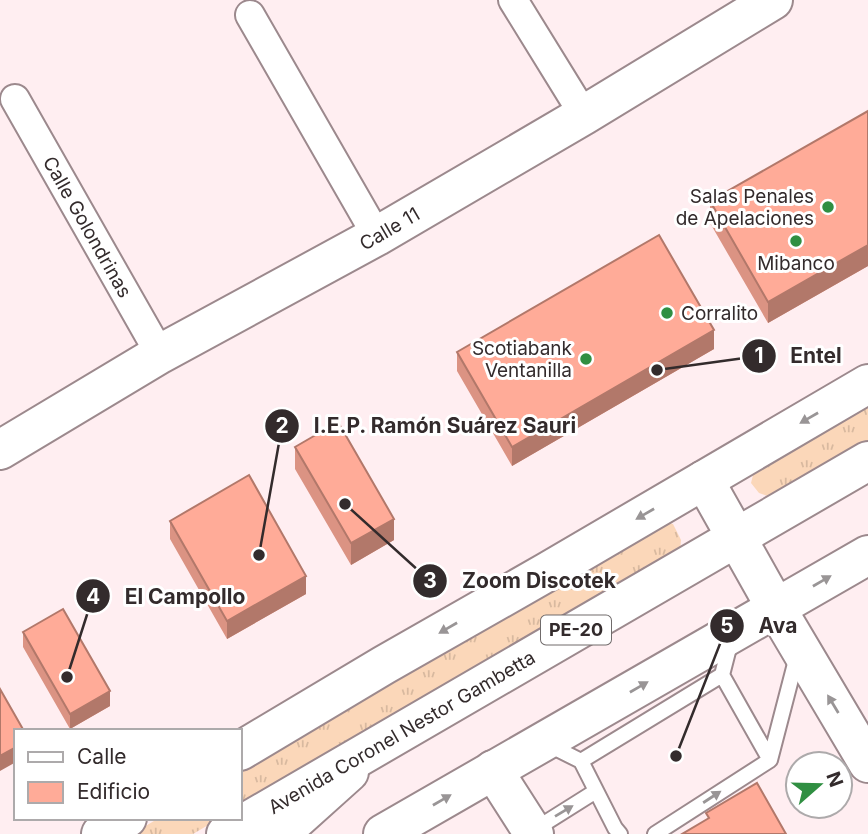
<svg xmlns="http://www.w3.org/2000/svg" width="868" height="834" viewBox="0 0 868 834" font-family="Inter,sans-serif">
	<defs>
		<pattern id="grass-tufts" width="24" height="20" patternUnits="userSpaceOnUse" patternTransform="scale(1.75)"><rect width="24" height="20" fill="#fbd7b9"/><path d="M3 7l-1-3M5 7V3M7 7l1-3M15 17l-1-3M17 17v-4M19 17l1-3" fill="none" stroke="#d8b99f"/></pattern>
	</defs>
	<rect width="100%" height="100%" fill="#ffeef1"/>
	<!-- grass -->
	<path fill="url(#grass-tufts)" d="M868 401V440L770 497 759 493 751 483 754 471Z
		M662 521 673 524 681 540 680 551 240 807V771Z
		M159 818H220L193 834H132Z"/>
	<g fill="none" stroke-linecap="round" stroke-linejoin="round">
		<defs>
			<path id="lane" d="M547 744 581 761 722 675 731 640
				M770 760 797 656
				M581 761 615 828 620 834
				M534 830 596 791
				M655 834 770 760 722 675"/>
			<g id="street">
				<path d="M513 0 584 115"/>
				<path d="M250 15 377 236"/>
				<path id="s1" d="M15 99 160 354"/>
			</g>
			<g id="secondary">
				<path id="s2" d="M0 450 160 354 377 236 584 115 773 0"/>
				<path d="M704 480 776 608 868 763"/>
				<path d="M493 770 534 834"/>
				<path d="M280 834 349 772"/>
				<path d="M383 834 868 555"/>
			</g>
			<g id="highway">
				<path d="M240 751 384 665 547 572 868 384"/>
				<path d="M101 834 127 818"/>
				<path id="s3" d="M226 834 868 461"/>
			</g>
		</defs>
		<!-- lane casing -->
		<use href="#lane" stroke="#9c898d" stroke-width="18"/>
		<!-- street casing -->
		<use href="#street" stroke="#9c898d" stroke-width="32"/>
		<!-- secondary casing -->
		<use href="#secondary" stroke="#9c898d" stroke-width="42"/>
		<!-- highway casing -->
		<use href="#highway" stroke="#9c898d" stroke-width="42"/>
		<!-- lane -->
		<use href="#lane" stroke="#fff" stroke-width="14"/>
		<!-- street -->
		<use href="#street" stroke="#fff" stroke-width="28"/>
		<!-- secondary -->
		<use href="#secondary" stroke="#fff" stroke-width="38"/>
		<!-- highway -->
		<use href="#highway" stroke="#fff" stroke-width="38"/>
	</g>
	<!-- wall -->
	<path fill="#db9383" d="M868 111V266L768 323 710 223V201Z
		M714 349 512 466 457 371V352Z
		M295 447 394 540 351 565 295 469Z
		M170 521 306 594 227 639 170 539Z
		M23 632 110 706 70 729 23 647Z"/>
	<!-- shaded-wall -->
	<path fill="#b2786a" d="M868 245V266L768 323V302Z
		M714 330V349L512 466V447Z
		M394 519V540L351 565V543Z
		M306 576V594L227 639V621Z
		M110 691V706L70 729V714Z
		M16 747V762L0 771V756Z"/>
	<!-- building -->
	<path fill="#ffab98" stroke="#b2786a" stroke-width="2" d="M868 111V245L768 302 710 201Z
		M659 235 714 330 512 447 457 352Z
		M338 422 394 519 351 543 295 447Z
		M249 475 306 576 227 621 170 521Z
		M63 609 110 691 70 714 23 632Z
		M0 689 24 731H16V747L0 756Z
		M757 783 786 834H682L709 818 706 813Z"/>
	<!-- one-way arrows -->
	<defs><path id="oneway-solid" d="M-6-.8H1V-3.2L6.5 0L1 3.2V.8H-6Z" transform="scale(1.75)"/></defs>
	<g fill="#999596">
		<use href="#oneway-solid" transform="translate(809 418) rotate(150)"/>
		<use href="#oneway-solid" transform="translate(645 514) rotate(150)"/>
		<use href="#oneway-solid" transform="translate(822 581) rotate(-30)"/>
		<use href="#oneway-solid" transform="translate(448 628) rotate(150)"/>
		<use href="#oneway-solid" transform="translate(639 687) rotate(-30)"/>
		<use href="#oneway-solid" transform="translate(833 704) rotate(-121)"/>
		<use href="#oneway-solid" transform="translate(712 797) rotate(-33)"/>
		<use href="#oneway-solid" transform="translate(442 800) rotate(-30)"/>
		<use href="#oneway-solid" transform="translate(564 811) rotate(-31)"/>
	</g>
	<!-- markers -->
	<g fill="#308f42" stroke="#fff" stroke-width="2.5">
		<circle cx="828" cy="207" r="7"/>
		<circle cx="796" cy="241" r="7"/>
		<circle cx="667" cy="313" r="7"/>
		<circle cx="586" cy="359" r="7"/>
	</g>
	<g text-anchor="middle" stroke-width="6" stroke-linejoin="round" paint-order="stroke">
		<!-- shield labels -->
		<rect fill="#fff" stroke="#706b6b" stroke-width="2" x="541" y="615.5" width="70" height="29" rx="5"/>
		<g font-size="18" font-weight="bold" fill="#332b2c">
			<text x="576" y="636">PE-20</text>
		</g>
		<!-- poi labels -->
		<g font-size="19" fill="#332b2c" stroke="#fff" text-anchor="end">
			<text x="814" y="203">Salas Penales<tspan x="814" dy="22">de Apelaciones</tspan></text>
			<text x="796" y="270" text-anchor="middle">Mibanco</text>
			<text x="681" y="320" text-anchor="start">Corralito</text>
			<text x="572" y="355">Scotiabank<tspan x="572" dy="22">Ventanilla</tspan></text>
		</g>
		<!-- street labels -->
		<g font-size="19" fill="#332b2c" stroke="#fff">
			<text dy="7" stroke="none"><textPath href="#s1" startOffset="147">Calle Golondrinas</textPath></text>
			<text dy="7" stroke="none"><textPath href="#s2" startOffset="448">Calle 11</textPath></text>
			<text dy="7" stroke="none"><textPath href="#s3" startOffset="203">Avenida Coronel Nestor Gambetta</textPath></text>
		</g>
	</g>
	<!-- callouts -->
	<path fill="none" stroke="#332b2c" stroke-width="2.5" d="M657 370L759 356M259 555L282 426M345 504L430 581M67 677L93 596M676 756L727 626"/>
	<g fill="#332b2c" stroke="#fff" stroke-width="2.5">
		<circle cx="657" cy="370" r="7"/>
		<circle cx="259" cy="555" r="7"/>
		<circle cx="345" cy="504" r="7"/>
		<circle cx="67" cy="677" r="7"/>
		<circle cx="676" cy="756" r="7"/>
		<circle cx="759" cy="356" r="18"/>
		<circle cx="282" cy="426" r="18"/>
		<circle cx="430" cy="581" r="18"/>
		<circle cx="93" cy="596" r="18"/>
		<circle cx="727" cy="626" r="18"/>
	</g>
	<g font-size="21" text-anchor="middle" font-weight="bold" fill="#fff">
		<text x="759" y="363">1</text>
		<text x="282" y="433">2</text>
		<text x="430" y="588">3</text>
		<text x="93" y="604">4</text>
		<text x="727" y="633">5</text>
	</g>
	<g font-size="21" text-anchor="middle" font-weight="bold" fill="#332b2c" stroke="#fff" stroke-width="6" stroke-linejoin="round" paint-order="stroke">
		<text x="816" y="363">Entel</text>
		<text x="445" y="433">I.E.P. Ramón Suárez Sauri</text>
		<text x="539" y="588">Zoom Discotek</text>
		<text x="185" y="604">El Campollo</text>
		<text x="778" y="633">Ava</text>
	</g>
	<!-- legend -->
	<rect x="14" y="729" width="228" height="91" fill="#ffffff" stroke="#adaaab" stroke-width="2"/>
	<rect x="28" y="752" width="35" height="10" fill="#ffffff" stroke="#adaaab" stroke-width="2"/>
	<text x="77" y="764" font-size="21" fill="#332b2c">Calle</text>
	<rect x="28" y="782" width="35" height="21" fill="#ffab98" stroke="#adaaab" stroke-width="2"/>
	<text x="77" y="799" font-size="21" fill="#332b2c">Edificio</text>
	<!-- north arrow -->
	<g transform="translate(819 785) rotate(70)"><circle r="33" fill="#ffffff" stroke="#adaaab" stroke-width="2"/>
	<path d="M0-5L12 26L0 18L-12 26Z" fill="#308f42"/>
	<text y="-10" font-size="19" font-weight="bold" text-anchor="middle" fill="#332b2c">N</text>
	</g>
</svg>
